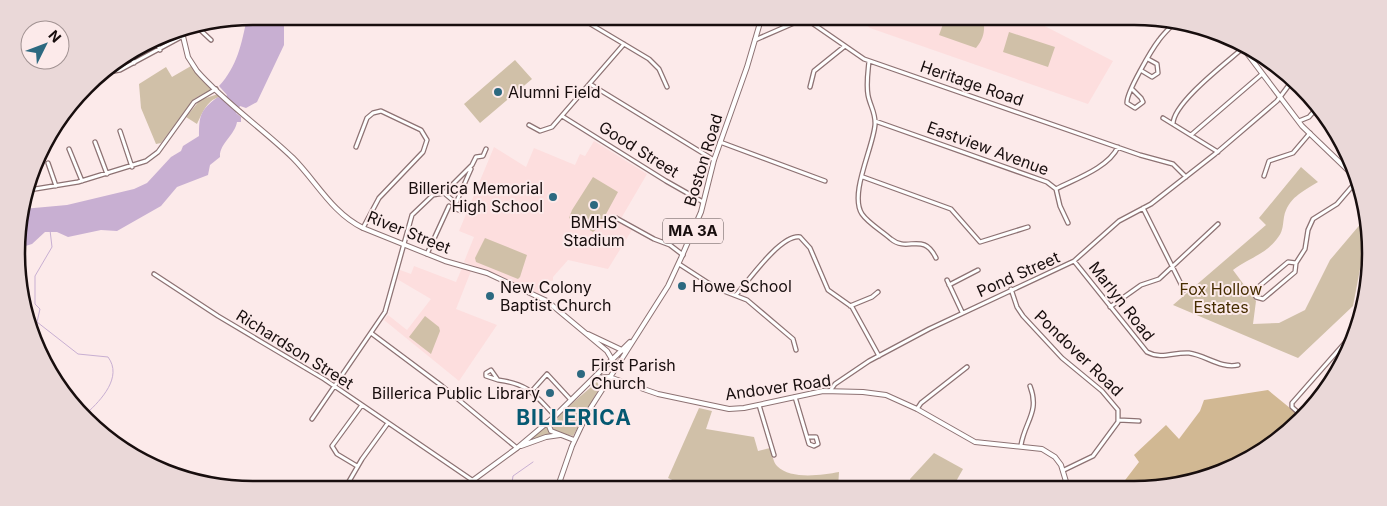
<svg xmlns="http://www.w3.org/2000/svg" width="1387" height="506" viewBox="0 0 1387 506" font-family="Inter,sans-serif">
	<rect width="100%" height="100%" fill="#fceaea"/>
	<!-- built -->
	<path fill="#fddede" d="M855 16H1025L1113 61 1088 104 870 28Z
		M594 141 647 174 619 222 632 230 608 269 568 260 553 277V281H545L542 295 464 262 474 237 459 231 494 147 526 167 534 148 575 165 580 154 585 156Z
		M414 266 456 282 462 268 471 271 456 309 497 325 459 381 384 320 388 315 407 330 431 299 397 279 400 270 411 274Z"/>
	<!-- green -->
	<path fill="#d0c0a8" d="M946 16H983C985 29 985 37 976 48L939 35Z
		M1009 32 1055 47 1048 67 1003 52Z
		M515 60 532 79 480 123 464 104Z
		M191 66 212 89 194 99 161 143 156 144 141 108 139 84 166 67 172 77Z
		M218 94 222 97C208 97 202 114 197 124L186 117 200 100Z
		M1301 167 1318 182C1302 192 1288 198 1284 217 1283 223 1283 231 1279 236 1266 255 1250 257 1233 270L1256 301 1253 324 1279 323 1305 310 1330 260 1363 221 1365 212 1369 222 1353 306 1298 358 1173 305 1266 225 1259 218Z
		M593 177 618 192 599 227 593 232 569 218 572 210Z
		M485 238 527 255 520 277 518 279 476 262 475 258Z
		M425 316 439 327 440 331 431 354 409 337Z
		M597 382 600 387 573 436 555 432 529 440Z
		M699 408 712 411 706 429 754 437 758 451 770 448C772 453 773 462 777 466 791 480 822 475 839 472L838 488 692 489 668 478Z
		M934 453 963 469 954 485 956 488H913L910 479Z"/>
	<!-- forest -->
	<path fill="#d1b893" d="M1268 390 1301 417C1271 454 1213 479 1166 487 1151 490 1134 488 1119 488L1139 462 1134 455 1166 425 1179 439 1200 411 1204 400Z"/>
	<!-- water -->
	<path fill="#c8afd2" d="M253 16H284V45L257 102 246 108 240 106 236 113 241 117V122H237C235 135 219 144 220 157L210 165 208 175 177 187 161 206 117 231 101 230 68 237 57 232H45L32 244 19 248 18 222 23 209 67 205 134 189 147 183 171 157 181 151 183 146 199 136C199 116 200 110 218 97L224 100 227 95 219 86C237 67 242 43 247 17Z"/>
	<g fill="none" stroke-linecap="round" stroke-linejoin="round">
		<!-- stream -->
		<path stroke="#c8afd2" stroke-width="1" d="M50 230 52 247 35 276V304L40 309 37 322 78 354 108 357C123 377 101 400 87 413L88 418
			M511 489 513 476 533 462"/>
		<defs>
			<path id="minor" d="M577 16 649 59 659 69 667 87
				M196 26 211 40
				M755 40 794 23 809 21 864 59 1140 155 1173 164 1186 177
				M155 41 160 50
				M130 56 134 63
				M869 61C868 72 866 84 868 95 870 106 876 113 875 125 873 148 849 194 862 214 868 223 882 231 891 239 908 253 923 231 936 258
				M1142 71 1152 77 1158 73 1157 64 1148 59
				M98 74 120 70 183 36
				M590 84 714 160
				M810 87 814 71 845 46
				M1132 89 1141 98 1143 102 1135 108 1127 103C1126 93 1152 49 1159 40 1164 33 1170 28 1175 22
				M562 116 666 181 703 202
				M1163 118 1218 152
				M875 121 1047 182 1056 189 1060 206 1068 223
				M1299 121 1309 117 1316 109
				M1173 124C1173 103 1226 63 1243 48
				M529 125 540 131 552 127 624 44
				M120 131 132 167
				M1191 135 1262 74
				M95 142 107 174
				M720 142 825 181
				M356 147 367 118 373 113 381 111 421 130 427 140 423 152 379 198 363 228
				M69 149 82 181
				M48 163 56 186
				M1264 176 1269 161 1293 153 1310 133
				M863 177 951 209 980 242 1028 227
				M1056 189C1075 179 1108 168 1118 147
				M29 190 78 182 146 161 158 152 194 102 216 89
				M444 193 456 203 454 208 461 211
				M456 203 471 169
				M1143 208 1184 290
				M616 218 654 239 670 245 683 255
				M427 254 449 206
				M1074 261 1147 352C1162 360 1173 352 1189 353 1205 355 1221 369 1238 365
				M1288 262 1296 263 1295 272 1263 299 1256 297 1254 294 1257 288Z
				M1296 263 1305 249 1308 230 1313 219 1337 204 1355 183
				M679 264 716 288 747 300 793 339 796 350
				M154 274 218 316 324 379 472 480
				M947 280 962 312
				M949 285 978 270
				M1011 289 1017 307 1023 316 1062 358 1102 391 1118 410V422L1093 456 1064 470
				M736 295C749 280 781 234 800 237L810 248 828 290 852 307 879 356
				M850 306 872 297 878 292
				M1110 307 1141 285 1159 279 1218 224
				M371 333 442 386 517 448
				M491 370 498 380 486 376V373Z
				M498 380C529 384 534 394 555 416
				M830 391 835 384 869 361 929 329 1074 261 1119 221 1151 204 1215 154 1277 101 1292 81
				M531 392 547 374 571 400
				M795 397 809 444 814 446 818 444 816 437H809
				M759 405 774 455
				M917 409 921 403 967 367
				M1302 416 1292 407V403L1357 329
				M312 419 385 312 412 215 433 195 444 193 472 165 476 157 483 156 486 149
				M1119 420 1139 421
				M1021 445C1025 421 1040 412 1030 386
				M357 466 337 454 332 446 362 405
				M344 490 362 459 388 423"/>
			<path id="major" d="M181 28 188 57 197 71C225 103 262 128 293 158 316 181 332 213 363 228L445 261 487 273 547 301 607 351 613 361
				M1243 48 1302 126 1353 175
				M588 334 624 351
				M595 378 609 377 658 394 729 409 744 408 823 391 863 392 886 395 917 409 975 442 1042 449 1055 457 1061 465 1068 488
				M552 419 549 426 551 431 574 440
				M521 446 546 437 560 435
				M461 489 517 448 555 416 630 342
				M557 489 572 446 588 412 668 286 681 258 701 212 714 160 747 67 762 16"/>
		</defs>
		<!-- minor casing -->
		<use href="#minor" stroke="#8d7273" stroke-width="5.5"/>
		<!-- major casing -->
		<use href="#major" stroke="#8d7273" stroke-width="6"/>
		<!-- minor -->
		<use href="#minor" stroke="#fff" stroke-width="3"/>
		<!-- major -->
		<use href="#major" stroke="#fff" stroke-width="4"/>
	</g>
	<!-- markers -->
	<g fill="#2c6980" stroke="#fceaea" stroke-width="2">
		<circle cx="498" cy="92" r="5"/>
		<circle cx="553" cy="197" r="5"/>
		<circle cx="594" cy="205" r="5"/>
		<circle cx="682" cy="286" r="5"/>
		<circle cx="490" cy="296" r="5"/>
		<circle cx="581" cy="374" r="5"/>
		<circle cx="550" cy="393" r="5"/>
	</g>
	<g text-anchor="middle" stroke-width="4" stroke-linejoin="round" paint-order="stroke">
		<!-- shield labels -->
		<rect fill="#fceaea" stroke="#5c5050" stroke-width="1" x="663" y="218.5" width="60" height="25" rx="4"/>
		<g font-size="15" font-weight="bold" fill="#180e0e">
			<text x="693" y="236">MA 3A</text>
		</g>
		<!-- street labels -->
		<g font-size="16" fill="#180e0e" stroke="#fceaea">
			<text transform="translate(972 83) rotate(19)" y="6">Heritage Road</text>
			<text transform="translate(988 148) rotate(20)" y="6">Eastview Avenue</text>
			<text transform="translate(639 149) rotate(32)" y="6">Good Street</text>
			<text transform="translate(703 160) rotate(-73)" y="6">Boston Road</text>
			<text transform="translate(409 232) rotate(22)" y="6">River Street</text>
			<text transform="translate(1018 274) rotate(-24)" y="6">Pond Street</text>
			<text transform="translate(1122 301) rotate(52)" y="6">Marlyn Road</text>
			<text transform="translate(295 349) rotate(32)" y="6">Richardson Street</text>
			<text transform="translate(1079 353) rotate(44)" y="6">Pondover Road</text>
			<text transform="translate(778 387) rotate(-8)" y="6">Andover Road</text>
		</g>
		<!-- poi labels -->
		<g font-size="16" fill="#180e0e" stroke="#fceaea" text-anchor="start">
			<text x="508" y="98">Alumni Field</text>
			<text x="543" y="194" text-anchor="end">Billerica Memorial<tspan x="543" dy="18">High School</tspan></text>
			<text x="594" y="228" text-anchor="middle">BMHS<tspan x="594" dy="18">Stadium</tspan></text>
			<text x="692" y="292">Howe School</text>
			<text x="500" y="293">New Colony<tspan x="500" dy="18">Baptist Church</tspan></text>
			<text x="591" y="371">First Parish<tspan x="591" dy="18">Church</tspan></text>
			<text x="540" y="399" text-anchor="end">Billerica Public Library</text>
		</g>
		<!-- park labels -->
		<g font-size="16" fill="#462d00" stroke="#fceaea">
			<text x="1221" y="295">Fox Hollow<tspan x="1221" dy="18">Estates</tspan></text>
		</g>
		<!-- district labels -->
		<g font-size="21" font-weight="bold" letter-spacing="1" fill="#065972" stroke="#fceaea">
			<text x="574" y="425">BILLERICA</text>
		</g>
	</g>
	<!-- crop -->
	<path d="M0 0H1387V506H0ZM253 25H1134A228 228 0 0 1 1362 253V253A228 228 0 0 1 1134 481H253A228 228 0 0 1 25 253V253A228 228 0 0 1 253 25Z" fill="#ead8d8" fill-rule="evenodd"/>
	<path fill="none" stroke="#180e0e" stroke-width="2.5" d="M253 25H1134A228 228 0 0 1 1362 253V253A228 228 0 0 1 1134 481H253A228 228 0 0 1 25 253V253A228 228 0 0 1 253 25Z"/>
	<!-- north arrow -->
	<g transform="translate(45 45) rotate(48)"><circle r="24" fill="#fceaea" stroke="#a19292"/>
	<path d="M0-4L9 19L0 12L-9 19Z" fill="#2c6980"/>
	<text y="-8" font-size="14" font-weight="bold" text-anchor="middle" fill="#180e0e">N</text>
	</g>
</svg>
